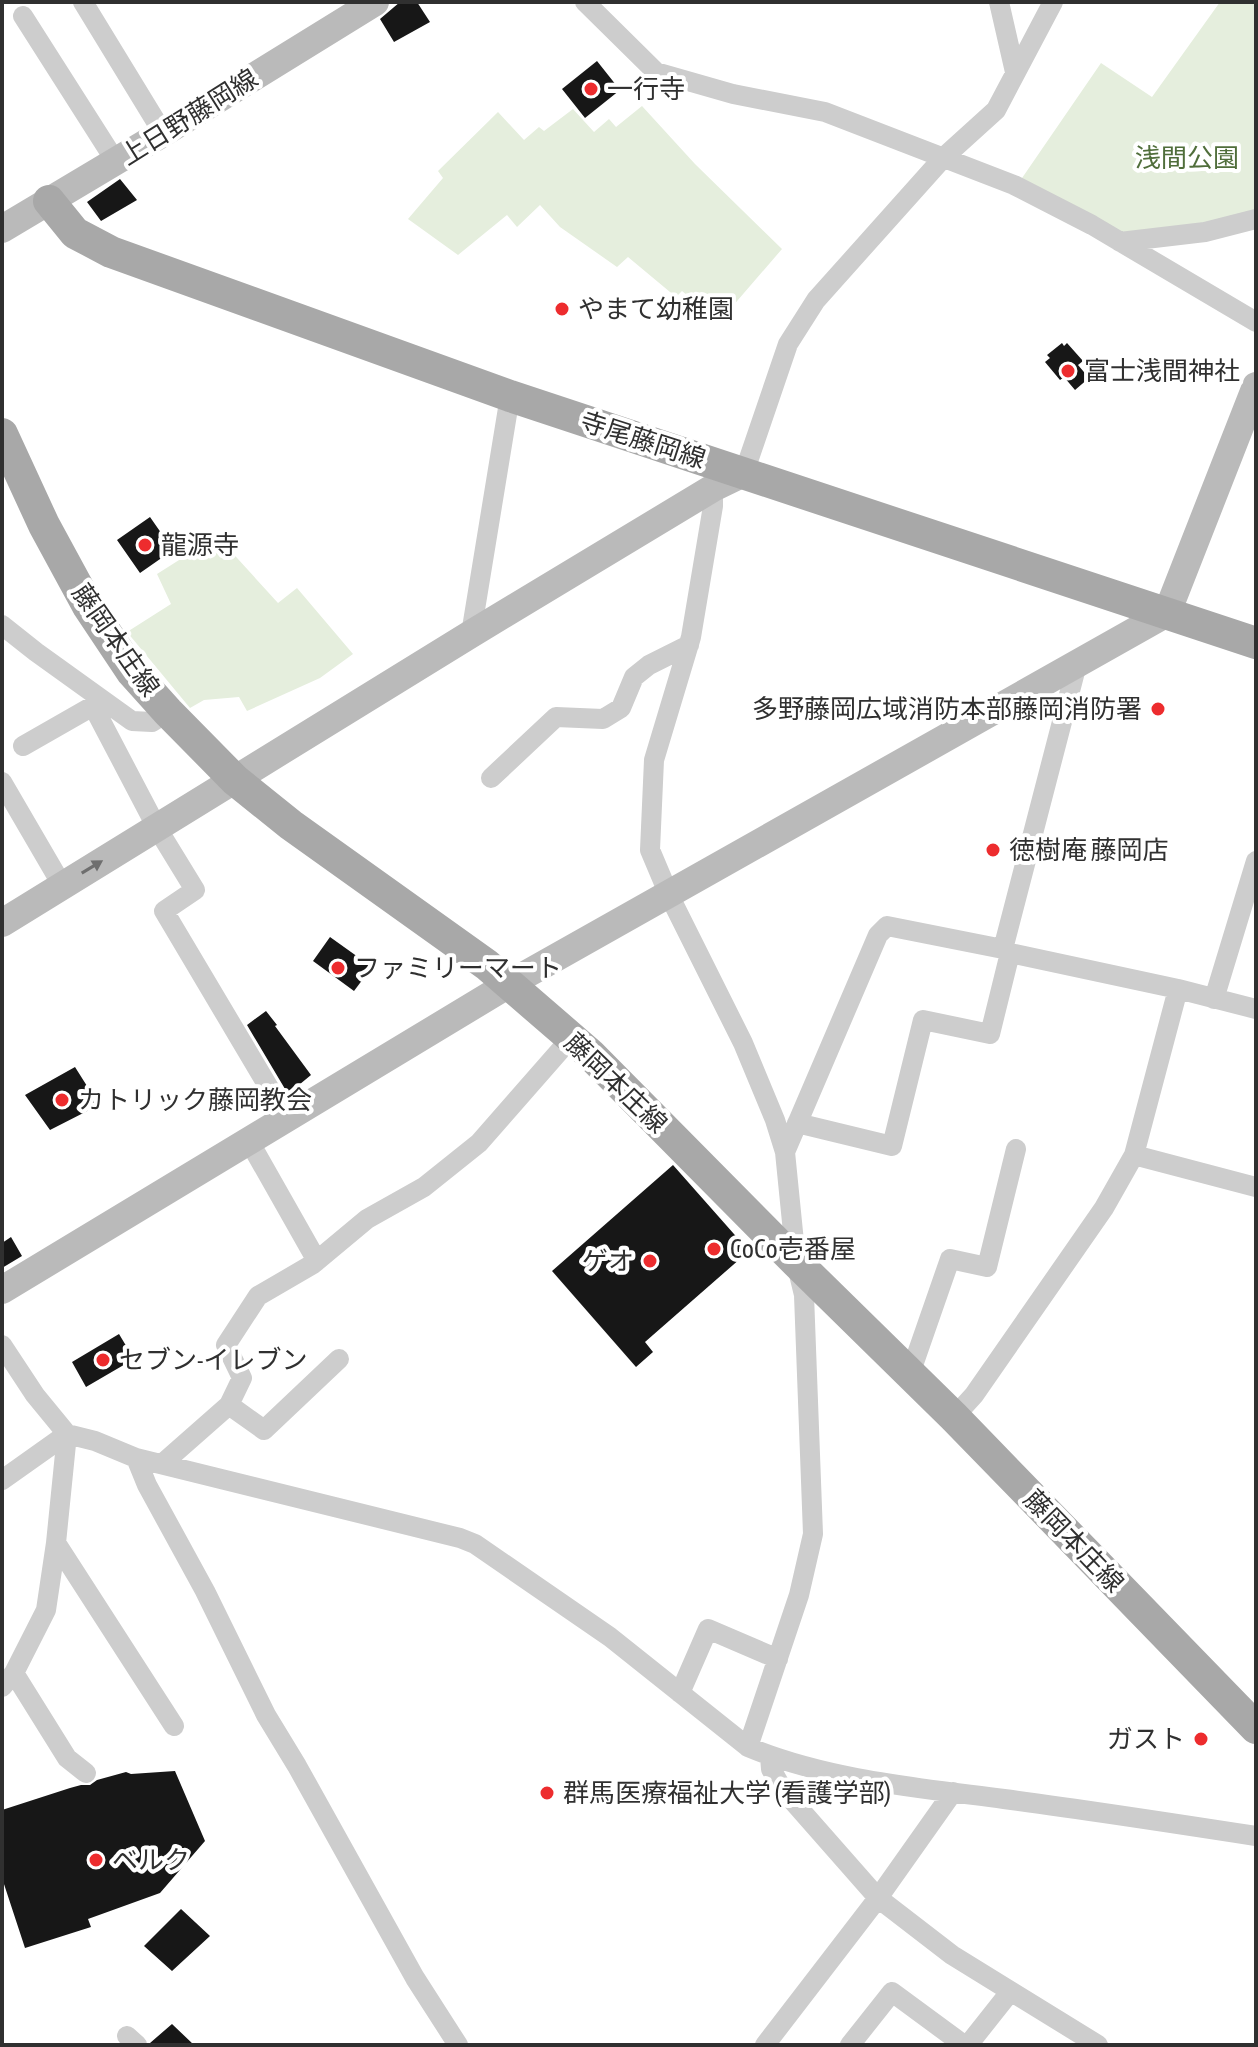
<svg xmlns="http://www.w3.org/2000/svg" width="1258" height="2047" viewBox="0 0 1258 2047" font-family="'Asap Condensed','Noto Sans JP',sans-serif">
	<rect width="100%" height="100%" fill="#fff"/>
	<!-- green -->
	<path fill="#e5eedd" d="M1220 2H1256V213L1199 226 1120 234 1020 181 1101 63 1152 97Z
		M642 106 695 164 782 249 719 322 682 291 676 297 628 257 617 267 560 227 540 205 517 227 507 215 458 255 408 219 443 178 438 171 498 112 524 140 539 127 544 131 573 109 594 132 609 119 616 127Z
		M217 536 278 603 297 588 353 654 320 678 247 711 239 697 204 700 190 708 127 632 171 604 157 574Z"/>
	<!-- building -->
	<path fill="#171717" d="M400 2H417L430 22 394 42 380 19Z
		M597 61 620 90 585 118 562 89Z
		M120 179 137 200 101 221 87 202Z
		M1062 343 1064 346 1067 343 1083 361 1078 365 1089 378 1075 390 1064 377 1060 380 1045 362 1050 358 1047 355Z
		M150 517 173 550 140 573 117 540Z
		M330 937 372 967 354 991 313 961Z
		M266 1011 277 1025 275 1026 311 1075 288 1094 247 1025Z
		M75 1067 99 1105 50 1130 25 1095Z
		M673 1165 749 1251 645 1342 653 1352 636 1367 552 1271Z
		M11 1237 22 1256 2 1268V1243Z
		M119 1334 134 1359 86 1387 72 1362Z
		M175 1771 205 1841 160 1893 88 1919 91 1927 25 1948 2 1878V1810L70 1788 81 1785H90L97 1780 126 1772 131 1774Z
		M181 1909 210 1936 172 1971 144 1946Z
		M172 2024 194 2045H150V2043Z"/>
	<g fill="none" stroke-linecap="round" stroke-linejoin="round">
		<!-- street -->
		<path stroke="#cdcdcd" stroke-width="20" d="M83 2 163 133
			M585 2 656 72 733 94 825 112 1014 185 1092 225 1256 322
			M999 2 1015 72
			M23 16 116 162
			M1120 242 1205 232 1256 219
			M744 473 788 344 816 300 943 158 996 110 1053 2
			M713 488V506L691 637 654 760 650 850 669 895 743 1043 775 1120 785 1152 796 1262 804 1295 813 1534 799 1595 748 1747
			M2 625 36 652 132 721 152 722 168 712
			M471 634 510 396
			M99 698 93 706 157 828 195 890 164 911 287 1118
			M23 746 93 706
			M491 778 556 717 603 719 621 708 634 677 649 665 689 645
			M2 782 62 885
			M1003 949 1077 664
			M1214 999 1256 861
			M797 1123 892 1146 923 1020 990 1034 1010 953
			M249 1141 317 1261
			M785 1152 878 935 887 926 1003 949 1010 953 1178 989 1256 1009
			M1134 1155 1256 1187
			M2 1345 35 1395 67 1434 95 1441 136 1458 460 1538 475 1544 610 1637 748 1747C827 1780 920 1788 1004 1799 1088 1810 1172 1823 1256 1836
			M910 1374 950 1259 987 1267 1016 1149
			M229 1405 264 1430 339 1359
			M954 1417 974 1395 1104 1208 1134 1155 1178 989
			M136 1458 147 1485 205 1591 266 1715 297 1766 415 1978 458 2045
			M162 1464 229 1405 242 1378 226 1345 258 1296 313 1264 367 1219 424 1187 479 1143 571 1038
			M2 1480 67 1434
			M56 1543 174 1726
			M14 1673 67 1758 86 1773
			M2 1687 14 1673 46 1610 56 1543 67 1434
			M680 1693 708 1629 778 1659
			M770 1756 771 1769 783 1790 878 1898 952 1955 1098 2045
			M127 2036 137 2045
			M765 2045 878 1898 953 1792
			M850 2045 892 1992 964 2045
			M968 2045 1010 1992"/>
		<!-- secondary -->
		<path stroke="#bababa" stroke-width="28" d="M2 229 163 133 375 2
			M2 923 471 634 713 488 744 473
			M2 1290 509 984 1167 613 1256 386"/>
		<!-- primary -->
		<path stroke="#a8a8a8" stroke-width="32" d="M49 201 75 233 111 252 510 396 1256 643
			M2 434 44 525 88 606 132 672 168 712 235 780 291 825 487 965 590 1054 796 1262 954 1417 1256 1728"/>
	</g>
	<!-- one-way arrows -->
	<defs><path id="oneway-solid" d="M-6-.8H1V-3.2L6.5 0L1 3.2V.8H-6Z" transform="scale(2)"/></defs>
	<use fill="#6e6e6e" href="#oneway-solid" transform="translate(92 867) rotate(-31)"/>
	<!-- markers -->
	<g fill="#ed2c2e" stroke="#fff" stroke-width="3">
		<circle cx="591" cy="89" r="8"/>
		<circle cx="562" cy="309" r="8"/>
		<circle cx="1068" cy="371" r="8"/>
		<circle cx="145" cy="545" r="8"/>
		<circle cx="1158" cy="709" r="8"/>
		<circle cx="993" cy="850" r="8"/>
		<circle cx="338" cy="968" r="8"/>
		<circle cx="62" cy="1100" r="8"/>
		<circle cx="714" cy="1249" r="8"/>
		<circle cx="650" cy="1261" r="8"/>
		<circle cx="103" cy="1360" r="8"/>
		<circle cx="1201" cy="1739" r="8"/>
		<circle cx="547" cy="1793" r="8"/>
		<circle cx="96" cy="1860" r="8"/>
	</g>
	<g text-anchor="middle" stroke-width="8" stroke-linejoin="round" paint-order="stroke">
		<!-- poi labels -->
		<g font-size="26" fill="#303030" stroke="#fff" text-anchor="start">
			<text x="607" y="98">一行寺</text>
			<text x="578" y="318">やまて幼稚園</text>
			<text x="1084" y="380">富士浅間神社</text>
			<text x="161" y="554">龍源寺</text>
			<text x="1142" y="718" text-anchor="end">多野藤岡広域消防本部藤岡消防署</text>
			<text x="1009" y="859">徳樹庵 藤岡店</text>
			<text x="354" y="977">ファミリーマート</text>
			<text x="78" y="1109">カトリック藤岡教会</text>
			<text x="730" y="1258">CoCo壱番屋</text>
			<text x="634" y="1270" text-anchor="end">ゲオ</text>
			<text x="119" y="1369">セブン-イレブン</text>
			<text x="1185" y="1748" text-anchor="end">ガスト</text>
			<text x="563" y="1802">群馬医療福祉大学 (看護学部)</text>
			<text x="112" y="1869">ベルク</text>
		</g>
		<!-- street labels -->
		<g font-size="26" fill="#303030" stroke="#fff">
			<text transform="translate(189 117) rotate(-32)" y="9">上日野藤岡線</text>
			<text transform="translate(643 440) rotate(18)" y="9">寺尾藤岡線</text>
			<text transform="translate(116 640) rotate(55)" y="9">藤岡本庄線</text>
			<text transform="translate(616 1083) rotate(44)" y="9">藤岡本庄線</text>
			<text transform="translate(1074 1541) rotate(46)" y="9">藤岡本庄線</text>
		</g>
		<!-- park labels -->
		<g font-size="26" fill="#506e3b" stroke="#fff">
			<text x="1187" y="167">浅間公園</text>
		</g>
	</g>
	<!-- border -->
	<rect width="1258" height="2047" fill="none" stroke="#303030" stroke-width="8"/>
</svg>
